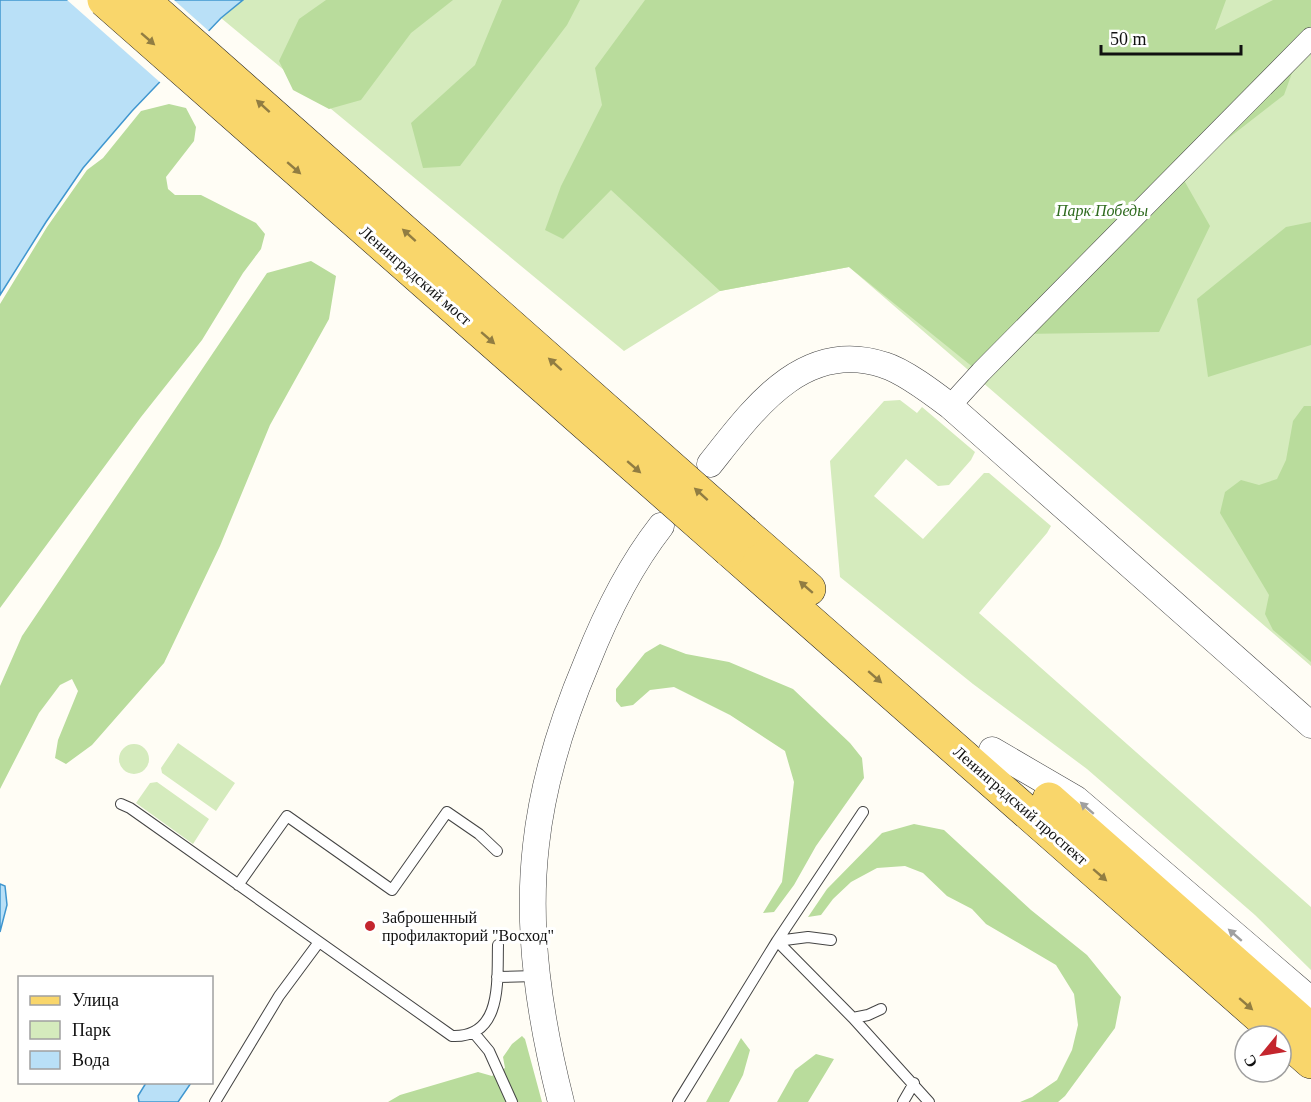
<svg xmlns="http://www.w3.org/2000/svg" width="1311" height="1102" viewBox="0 0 1311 1102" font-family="'Times New Roman',serif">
	<rect width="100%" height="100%" fill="#fffdf5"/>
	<!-- green -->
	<path fill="#d5ebbd" d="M243 0H1311V666L849 267 720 291 624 351 221 18Z
		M900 400 917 413 922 407 975 452 971 460 949 485 938 486 906 459 874 496 923 539 984 473H989L1051 526 1047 533 979 613 1311 907V970L1255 915 1087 769 973 684 840 577 830 461 884 401Z
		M178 743 235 783 216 811 162 773 161 768Z
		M119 759a15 15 0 1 1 30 0a15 15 0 1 1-30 0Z
		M157 782 209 819 193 844 136 803 150 783Z"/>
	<!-- forest -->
	<path fill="#b9dc9c" d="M326 0H453L411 33 361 100 329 109 293 90 279 61 299 19Z
		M502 0H580L567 25 460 166 423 168 411 123 475 65Z
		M645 0H1226L1215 30 1273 0H1311V37L1300 51 1284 95 1181 175 1210 226 1159 332 1021 334 974 368 849 267 720 291 611 190 563 239 545 230 561 186 602 105 595 68Z
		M169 104 186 108 196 127 194 141 166 177 168 189 175 195H201L256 223 265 234 261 249 243 273 202 340 141 417 0 608V304L47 227 87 170 103 158 141 111Z
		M1311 222V345L1208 377 1197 299 1286 227Z
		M311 261 336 276 329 319 270 425 220 546 164 663 92 745 66 764 55 758 58 740 78 691 72 679 60 685 39 713 0 789V686L22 636 267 273Z
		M1304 406H1311V662L1273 630 1265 614 1269 595 1220 513 1225 492 1241 480 1259 485 1277 479 1286 460 1293 421Z
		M660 644 686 654 729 662 793 689 850 743 862 758 864 778 816 846 794 885 774 912 763 913 782 882 794 782 785 751 730 715 674 687 650 690 633 705 621 707 616 701V689L645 653Z
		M914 824 944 830 1031 910 1087 955 1121 997 1115 1028 1065 1096 1058 1102H1020L1032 1097 1057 1080 1072 1050 1078 1025 1074 994 1056 965 986 924 972 909 947 896 923 873 905 866 877 868 851 882 833 899 821 915 808 917 827 889 882 833Z
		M522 1036 525 1039 542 1102H388L400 1095 478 1072 492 1076 505 1068 503 1057 512 1044Z
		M741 1038 750 1050 743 1075 729 1102H706Z
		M816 1054 834 1059 808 1102H777L795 1070Z"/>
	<!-- water -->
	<path fill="#b9e0f7" stroke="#3f96cf" stroke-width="1.5" d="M0 0H243L221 18 132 111 83 168 46 222 0 295Z
		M0 884 5 886 7 905 0 932Z
		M146 1083V1082L191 1083 178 1102H139L138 1096Z"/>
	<!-- pier -->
	<path fill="#fffdf5" d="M67 0H174L211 33 162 84Z"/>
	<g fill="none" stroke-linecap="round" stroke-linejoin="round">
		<defs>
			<path id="service" d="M121 804 130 808 452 1036C503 1038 497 980 498 945
				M238 885 287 816 392 890 447 812 479 834 497 851
				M777 941 853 1018 929 1102
				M777 941 808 937 831 940
				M497 977 536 976
				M853 1018 868 1015 881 1009
				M474 1033 489 1051 512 1102
				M215 1102 279 996 319 942
				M678 1102 777 941 863 812
				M903 1102 914 1083"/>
			<path id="minor" d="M950 406 981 372 1311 38"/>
			<path id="tertiary" d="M710 464C753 410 803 338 884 365 904 371 933 393 950 406L1311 725
				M992 750 1076 799 1311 1000
				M561 1102C540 1019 526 931 536 845 543 781 562 721 587 662 606 614 629 567 661 526"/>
			<path id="primary" d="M744 532 809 589
				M729 550 1311 1062
				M1049 799 1311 1030"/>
		</defs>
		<!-- service casing -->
		<use href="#service" stroke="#444" stroke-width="12"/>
		<!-- minor casing -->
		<use href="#minor" stroke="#444" stroke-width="22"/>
		<!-- tertiary casing -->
		<use href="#tertiary" stroke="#444" stroke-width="27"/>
		<!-- primary casing -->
		<use href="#primary" stroke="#222" stroke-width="34"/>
		<!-- service -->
		<use href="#service" stroke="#fff" stroke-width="10"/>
		<!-- minor -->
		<use href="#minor" stroke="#fff" stroke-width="21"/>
		<!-- tertiary -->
		<use href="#tertiary" stroke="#fff" stroke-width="26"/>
		<!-- primary -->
		<use href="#primary" stroke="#f9d66b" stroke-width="33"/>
		<defs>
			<path id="primary-bridge" d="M104 0 729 550
				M143 0 744 532"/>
		</defs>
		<!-- primary-bridge casing -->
		<use href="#primary-bridge" stroke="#222" stroke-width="34" stroke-linecap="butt"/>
		<!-- primary-bridge -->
		<use href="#primary-bridge" stroke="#f9d66b" stroke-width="33"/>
	</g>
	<!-- one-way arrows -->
	<defs><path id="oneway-solid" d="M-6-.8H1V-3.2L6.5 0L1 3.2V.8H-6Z" transform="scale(1.5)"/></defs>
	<g fill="#917d42">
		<use href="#oneway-solid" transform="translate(148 39) rotate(41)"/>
		<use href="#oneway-solid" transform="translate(263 106) rotate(-138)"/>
		<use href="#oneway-solid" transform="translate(294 168) rotate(41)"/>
		<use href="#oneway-solid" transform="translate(409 235) rotate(-138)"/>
		<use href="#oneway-solid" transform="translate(488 338) rotate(41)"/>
		<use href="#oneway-solid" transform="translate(555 364) rotate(-138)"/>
		<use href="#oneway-solid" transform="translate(634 467) rotate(41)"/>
		<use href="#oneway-solid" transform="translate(701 494) rotate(-138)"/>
		<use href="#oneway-solid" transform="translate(806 587) rotate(-139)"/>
		<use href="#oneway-solid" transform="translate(875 677) rotate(41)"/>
		<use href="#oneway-solid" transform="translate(1100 875) rotate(41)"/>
		<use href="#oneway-solid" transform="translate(1246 1004) rotate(41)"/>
	</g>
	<g fill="#a0a0a0">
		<use href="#oneway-solid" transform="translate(1087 808) rotate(-139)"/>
		<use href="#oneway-solid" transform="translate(1235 935) rotate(-139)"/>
	</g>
	<!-- markers -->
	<circle fill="#c4262e" stroke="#fff" stroke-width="2" cx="370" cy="926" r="6"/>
	<g text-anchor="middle" stroke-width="6" stroke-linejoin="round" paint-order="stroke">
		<!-- park labels -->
		<g font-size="16" font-style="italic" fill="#2f6b1f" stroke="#fff">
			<text x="1102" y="216">Парк Победы</text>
		</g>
		<!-- street labels -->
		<g font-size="16" fill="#111" stroke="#fff">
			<text transform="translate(416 275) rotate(41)" y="6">Ленинградский мост</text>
			<text transform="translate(1021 805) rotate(41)" y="6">Ленинградский проспект</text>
		</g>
		<!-- poi labels -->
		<g font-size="16" fill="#111" stroke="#fff" text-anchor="start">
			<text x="382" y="923">Заброшенный<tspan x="382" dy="18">профилакторий "Восход"</tspan></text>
		</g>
	</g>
	<!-- legend -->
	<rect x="18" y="976" width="195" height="108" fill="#ffffff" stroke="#a0a0a0" stroke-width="1.5"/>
	<rect x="30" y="996" width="30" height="9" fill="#f9d66b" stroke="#a0a0a0" stroke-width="1.5"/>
	<text x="72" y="1006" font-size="18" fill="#111111">Улица</text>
	<rect x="30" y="1021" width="30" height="18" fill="#d5ebbd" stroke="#a0a0a0" stroke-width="1.5"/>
	<text x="72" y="1036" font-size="18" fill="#111111">Парк</text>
	<rect x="30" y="1051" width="30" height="18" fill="#b9e0f7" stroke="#a0a0a0" stroke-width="1.5"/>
	<text x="72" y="1066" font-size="18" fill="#111111">Вода</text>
	<!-- north arrow -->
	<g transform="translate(1263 1054) rotate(240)"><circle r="28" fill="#ffffff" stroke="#a0a0a0" stroke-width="1.5"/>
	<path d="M0-4.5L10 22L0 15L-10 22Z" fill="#c4262e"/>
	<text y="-9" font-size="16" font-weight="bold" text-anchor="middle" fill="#111111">С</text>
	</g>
	<!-- scale -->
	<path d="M1101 45v9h140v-9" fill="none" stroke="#111111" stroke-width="3"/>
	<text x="1110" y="45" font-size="18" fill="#111111" stroke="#ffffff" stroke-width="4.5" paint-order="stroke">50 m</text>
</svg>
